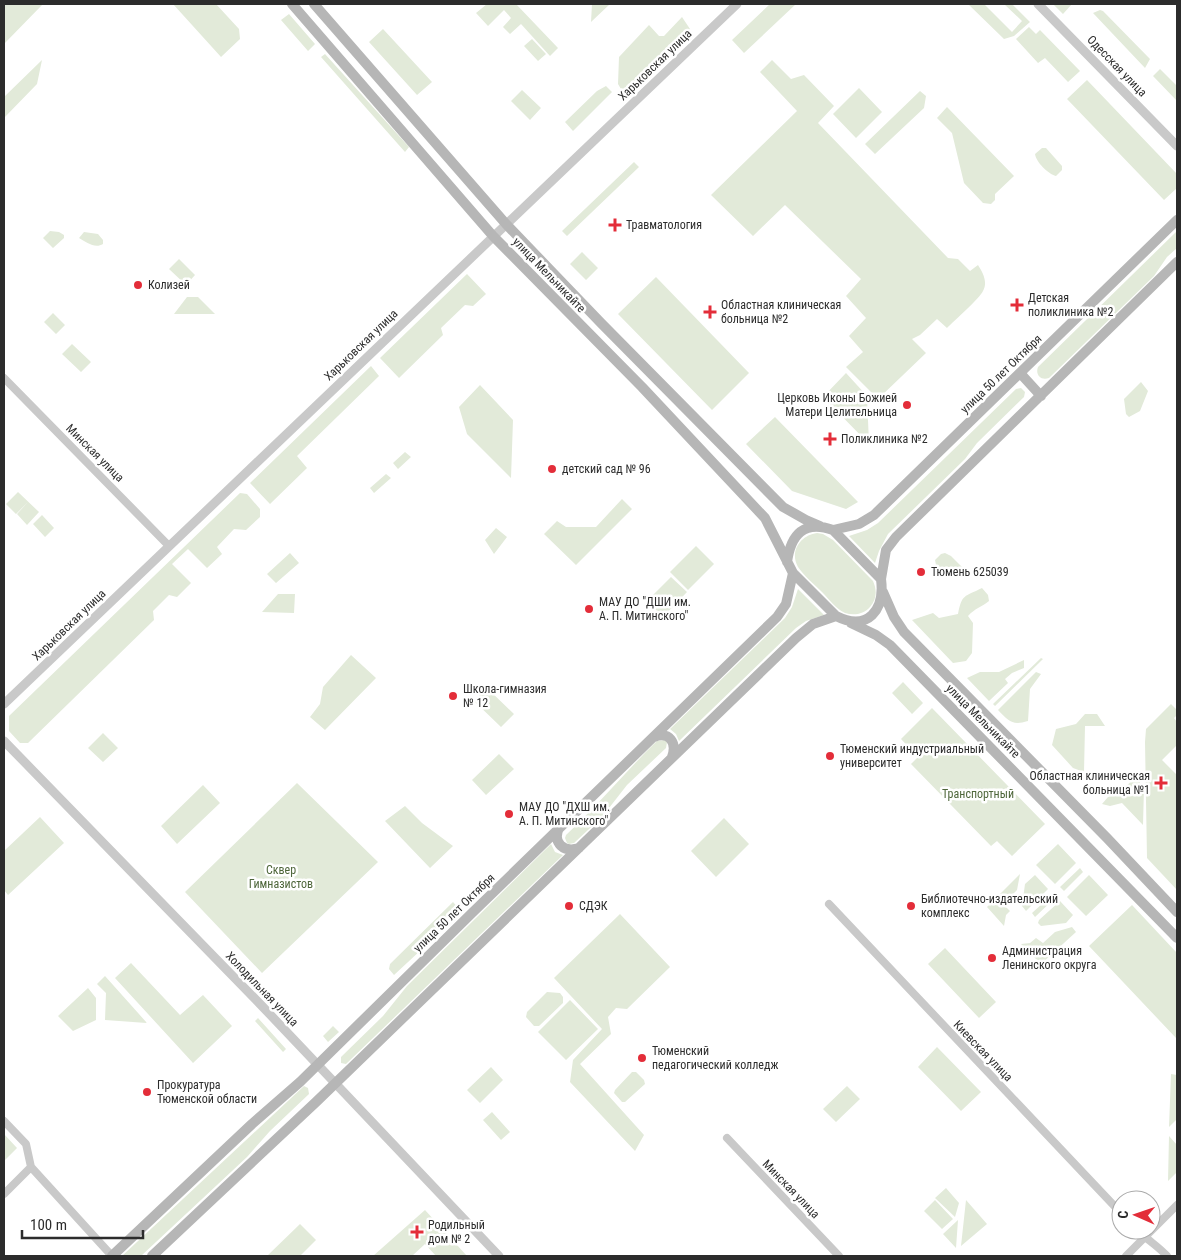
<svg xmlns="http://www.w3.org/2000/svg" width="1181" height="1260" viewBox="0 0 1181 1260" font-family="'Roboto Condensed',sans-serif">
	<rect width="100%" height="100%" fill="#fff"/>
	<!-- green -->
	<path fill="#e2ead9" d="M4 4H43L4 44Z
		M173 4H216L239 29 240 39 221 57Z
		M487 4H516L558 48 550 56 521 24 510 34 503 27 511 18 504 10 488 26 476 13Z
		M592 4H610L591 22Z
		M770 4H796L744 53 732 40Z
		M968 4H984L1012 32 1022 21 1004 4H1012L1030 22 1014 36 1004 39Z
		M1053 4H1072L1063 14Z
		M1100 10 1103 11 1150 59 1145 68 1093 13Z
		M289 14 315 44 308 51 281 20Z
		M682 17 690 29 624 94 618 84 619 57 649 25 659 36H664Z
		M1029 27 1036 34 1040 30 1080 71 1068 82 1045 58 1038 63 1016 39Z
		M383 29 432 82 417 95 369 42Z
		M532 39 546 54 538 61 524 46Z
		M325 54 409 147 405 152 321 57Z
		M42 60 37 84 4 118V97Z
		M772 60 791 79 804 75 834 106 818 123 948 258 958 259 970 271 978 265C983 273 988 282 983 291 980 298 954 321 947 328L937 319 920 335 912 339 926 353 878 399 846 367 863 352 849 336 866 318 846 296 861 279 785 205 753 236 711 195 797 111 760 72Z
		M1160 69 1177 86V101L1153 76Z
		M1087 80 1177 174V188L1164 200 1067 99Z
		M606 86 612 92 573 131 565 122 597 91Z
		M859 88 882 112 856 138 833 114Z
		M522 90 541 108 530 120 511 101Z
		M920 91 926 96 924 108 875 154 865 144Z
		M947 107 1014 176 995 194V200L991 204 983 203 964 183 952 133 937 118Z
		M1042 148H1046L1062 166V170L1056 176C1048 174 1036 162 1035 154Z
		M634 162 639 167 567 236 562 231Z
		M50 231 59 232 64 235V238L53 248 43 238Z
		M1177 231V248L1167 257 1154 276 1049 378C1041 381 1035 375 1038 367Z
		M84 232 98 234 103 240V244C95 249 86 242 79 238Z
		M582 252 598 268 586 280 570 264Z
		M179 259 195 275 186 285 169 269Z
		M467 274 486 294 473 306 465 305 441 328 443 335 399 378 380 358Z
		M656 277 749 373 712 410 618 314Z
		M187 297H198L215 314H174Z
		M53 313 65 325 56 334 44 322Z
		M72 344 91 362 81 372 62 354Z
		M371 366 379 376 297 456 307 468 270 504 250 483Z
		M846 373 867 396 869 444 823 397Z
		M1141 382 1148 391 1140 411 1129 417 1126 414 1124 399Z
		M480 385 513 420 511 478 467 434 459 407Z
		M1021 388 1025 392 1024 397 977 443 965 459 888 534 879 551 875 563 849 536 867 530 878 523 1016 389Z
		M775 417 858 502 846 509 792 491 746 444Z
		M405 452 411 457 398 469 393 463Z
		M386 474 391 478 374 493 370 488Z
		M18 492 39 512 27 525 17 514 28 502 16 514 6 504Z
		M240 493 247 494 260 509V517L246 530 234 529 217 547 222 554 207 568 188 549 172 564 191 583 177 597 169 595 153 611 154 620 28 743H20L9 731V716Z
		M622 499 632 509 576 565 544 534 557 521 566 527H596Z
		M42 515 54 528 45 537 33 524Z
		M496 528 507 537 494 554 485 540Z
		M817 533 823 534 833 540 873 581C877 590 877 599 870 607 864 614 854 616 845 613 836 609 829 599 822 592 814 584 804 576 798 567 789 551 801 535 817 533Z
		M696 546 714 564 688 590 670 572Z
		M290 553 299 563 276 583 267 574Z
		M945 553 951 556 963 568 950 571 937 570 935 560 941 554Z
		M671 577 687 592 663 617 647 601Z
		M982 588 988 595 989 601C982 607 975 608 968 616L973 623 972 653 966 661 953 663 912 620 933 613 939 618 958 614C962 594 964 597 982 588Z
		M798 589 824 615 806 621 796 628 679 741 676 734 670 729 785 618 792 607Z
		M278 594H295L294 613 262 612Z
		M351 655 376 678 325 730 310 717 320 704 323 687Z
		M1041 658 1043 659 995 706 993 704Z
		M1024 660V668L1012 673 1005 679 1008 683 989 701 967 678 980 672H999Z
		M1036 672 1041 674 1030 689 1028 721C1012 726 1009 721 998 710Z
		M903 682 923 703 912 714 892 693Z
		M487 688 514 714 501 727 474 701Z
		M1171 704 1177 710V715L1174 718 1177 722V745L1162 760 1177 775V890L1147 858 1145 742 1146 729Z
		M932 708 1045 824 1012 856 997 841 991 846 911 764 918 757 901 739Z
		M1085 714H1097L1105 726H1085L1084 772 1073 768 1052 745 1056 729 1076 724Z
		M103 733 118 748 103 762 88 748Z
		M665 740 667 742 666 748 627 785 602 817 574 843 569 844 567 843 565 838 566 835C598 805 626 771 657 741Z
		M499 754 514 769 486 795 472 780Z
		M1135 777 1144 787 1143 825 1122 803 1110 806 1102 804 1108 797 1119 794Z
		M297 783 378 862 262 973 185 892Z
		M203 785 220 803 177 844 161 826Z
		M405 806 422 823 453 846 430 868 385 821Z
		M40 817 64 843 8 895 4 890V851Z
		M724 818 749 844 716 877 691 851Z
		M551 844 555 852 563 855 346 1064 341 1063V1057L383 1016 407 986Z
		M1058 844 1076 863 1055 884 1036 865Z
		M1080 868 1083 872 1064 891 1060 887Z
		M1020 874 1017 890 1003 904 1010 911 1006 915 1004 926 987 907Z
		M1035 875 1048 889 1026 911 1022 906 1025 884Z
		M1089 875 1108 895 1086 916 1067 897Z
		M1054 893 1057 896 1035 917 1032 913Z
		M1060 901 1073 915 1066 923 1041 926 1038 923 1039 920Z
		M453 902 462 912 394 975 389 969 390 964Z
		M1132 905 1177 953V1037L1176 1038 1089 946Z
		M620 914 670 967 627 1009 616 1008 608 1017 611 1034 580 1064 644 1135 635 1151 570 1082 573 1060 602 1029 554 978Z
		M1072 927 1076 932 1041 964 1021 944 1030 943 1036 938 1043 943 1055 932Z
		M945 948 996 1002 979 1018 928 964Z
		M131 963 180 1015 203 995 232 1026 193 1063 115 978Z
		M105 976 147 1023 105 1020 106 993 97 984Z
		M88 988 96 998V1020L73 1031 58 1016Z
		M547 992 560 993 563 997V1003L539 1026H534L526 1017 527 1012Z
		M570 1000 598 1029 566 1060 538 1032Z
		M258 1018 286 1049 283 1052 255 1021Z
		M333 1026 339 1032 328 1042 323 1036Z
		M937 1047 981 1092 961 1111 918 1067Z
		M491 1067 503 1080 480 1103 467 1090Z
		M632 1072H636L644 1080 645 1084 625 1102H622L614 1093 615 1090Z
		M1171 1074 1177 1075V1119L1169 1127Z
		M304 1086 308 1088 309 1094 270 1131 247 1157 141 1256H122Z
		M847 1086 860 1099 836 1122 823 1109Z
		M492 1112 510 1132 501 1140 483 1120Z
		M4 1134 17 1148 4 1161Z
		M1169 1136 1177 1145V1172L1168 1181Z
		M946 1188 959 1203 955 1217 935 1198Z
		M935 1200 953 1219 942 1229 924 1211Z
		M966 1200 987 1224 961 1246Z
		M425 1210 467 1256H436L425 1244 412 1256H373Z
		M958 1220 956 1248 943 1234Z
		M300 1224 316 1240 300 1256H267Z"/>
	<g fill="none" stroke-linecap="round" stroke-linejoin="round">
		<!-- minor -->
		<path stroke="#c9c9c9" stroke-width="8" d="M4 378 169 546
			M829 904 1121 1213
			M4 1121 26 1144 31 1167 112 1256
			M727 1138 839 1256
			M4 1194 31 1167
			M1138 1230C1147 1240 1158 1246 1167 1256
			M1126 1256 1177 1205"/>
		<!-- tertiary -->
		<path stroke="#c9c9c9" stroke-width="9" d="M1038 4 1177 146
			M4 704 737 4
			M4 741 262 1006 499 1256"/>
		<!-- secondary -->
		<path stroke="#b6b6b6" stroke-width="10" d="M292 4 493 236 642 387 765 518 793 573 836 616C868 632 885 610 881 579L833 530C804 520 791 534 787 562
			M314 4 506 224 601 323 783 507 806 520 820 526
			M1020 373 1041 396
			M833 530 859 524 874 515 1177 220
			M881 579 886 550 896 537 1177 262
			M883 592 894 617 904 632 1107 838 1177 912
			M851 623 876 635 890 645 1177 938
			M654 737C670 731 677 743 672 757
			M559 828C552 843 564 853 579 848
			M112 1256 252 1124 300 1082 473 912 777 617 786 604 793 573
			M152 1256 316 1102 796 638 813 624 836 616"/>
	</g>
	<!-- markers -->
	<g fill="#e32d39" stroke="#fff" stroke-width="2">
		<path d="M612.5 217.5h5v5h5v5h-5v5h-5v-5h-5v-5h5z"/>
		<circle cx="138" cy="285" r="5"/>
		<path d="M1014.5 297.5h5v5h5v5h-5v5h-5v-5h-5v-5h5z"/>
		<path d="M707.5 304.5h5v5h5v5h-5v5h-5v-5h-5v-5h5z"/>
		<circle cx="907" cy="405" r="5"/>
		<path d="M827.5 431.5h5v5h5v5h-5v5h-5v-5h-5v-5h5z"/>
		<circle cx="552" cy="469" r="5"/>
		<circle cx="921" cy="572" r="5"/>
		<circle cx="589" cy="609" r="5"/>
		<circle cx="453" cy="696" r="5"/>
		<circle cx="830" cy="756" r="5"/>
		<path d="M1158.5 775.5h5v5h5v5h-5v5h-5v-5h-5v-5h5z"/>
		<circle cx="509" cy="814" r="5"/>
		<circle cx="569" cy="906" r="5"/>
		<circle cx="911" cy="906" r="5"/>
		<circle cx="992" cy="958" r="5"/>
		<circle cx="642" cy="1058" r="5"/>
		<circle cx="147" cy="1092" r="5"/>
		<path d="M414.5 1224.5h5v5h5v5h-5v5h-5v-5h-5v-5h5z"/>
	</g>
	<g text-anchor="middle" stroke-width="5" stroke-linejoin="round" paint-order="stroke">
		<!-- street labels -->
		<g font-size="12" fill="#2c2c2c" stroke="#fff">
			<text transform="translate(655 65) rotate(-44)" y="4">Харьковская улица</text>
			<text transform="translate(1117 66) rotate(46)" y="4">Одесская улица</text>
			<text transform="translate(549 275) rotate(46)" y="4">улица Мельникайте</text>
			<text transform="translate(361 345) rotate(-44)" y="4">Харьковская улица</text>
			<text transform="translate(1001 374) rotate(-44)" y="4">улица 50 лет Октября</text>
			<text transform="translate(95 453) rotate(45)" y="4">Минская улица</text>
			<text transform="translate(69 625) rotate(-44)" y="4">Харьковская улица</text>
			<text transform="translate(983 721) rotate(45)" y="4">улица Мельникайте</text>
			<text transform="translate(454 913) rotate(-44)" y="4">улица 50 лет Октября</text>
			<text transform="translate(262 989) rotate(46)" y="4">Холодильная улица</text>
			<text transform="translate(983 1051) rotate(46)" y="4">Киевская улица</text>
			<text transform="translate(791 1189) rotate(46)" y="4">Минская улица</text>
		</g>
		<!-- poi labels -->
		<g font-size="12" fill="#2c2c2c" stroke="#fff" text-anchor="start">
			<text x="626" y="229">Травматология</text>
			<text x="148" y="289">Колизей</text>
			<text x="1028" y="302">Детская<tspan x="1028" dy="14">поликлиника №2</tspan></text>
			<text x="721" y="309">Областная клиническая<tspan x="721" dy="14">больница №2</tspan></text>
			<text x="897" y="402" text-anchor="end">Церковь Иконы Божией<tspan x="897" dy="14">Матери Целительница</tspan></text>
			<text x="841" y="443">Поликлиника №2</text>
			<text x="562" y="473">детский сад № 96</text>
			<text x="931" y="576">Тюмень 625039</text>
			<text x="599" y="606">МАУ ДО "ДШИ им.<tspan x="599" dy="14">А. П. Митинского"</tspan></text>
			<text x="463" y="693">Школа-гимназия<tspan x="463" dy="14">№ 12</tspan></text>
			<text x="840" y="753">Тюменский индустриальный<tspan x="840" dy="14">университет</tspan></text>
			<text x="1150" y="780" text-anchor="end">Областная клиническая<tspan x="1150" dy="14">больница №1</tspan></text>
			<text x="519" y="811">МАУ ДО "ДХШ им.<tspan x="519" dy="14">А. П. Митинского"</tspan></text>
			<text x="921" y="903">Библиотечно-издательский<tspan x="921" dy="14">комплекс</tspan></text>
			<text x="579" y="910">СДЭК</text>
			<text x="1002" y="955">Администрация<tspan x="1002" dy="14">Ленинского округа</tspan></text>
			<text x="652" y="1055">Тюменский<tspan x="652" dy="14">педагогический колледж</tspan></text>
			<text x="157" y="1089">Прокуратура<tspan x="157" dy="14">Тюменской области</tspan></text>
			<text x="428" y="1229">Родильный<tspan x="428" dy="14">дом № 2</tspan></text>
		</g>
		<!-- park labels -->
		<g font-size="12" fill="#4e663a" stroke="#fff">
			<text x="978" y="798">Транспортный</text>
			<text x="281" y="874">Сквер<tspan x="281" dy="14">Гимназистов</tspan></text>
		</g>
	</g>
	<!-- border -->
	<rect width="1181" height="1260" fill="none" stroke="#2c2c2c" stroke-width="10"/>
	<!-- north arrow -->
	<g transform="translate(1136 1215) rotate(272)"><circle r="24" fill="#ffffff" stroke="#ababab"/>
	<path d="M0-4L9 19L0 12L-9 19Z" fill="#e32d39"/>
	<text y="-8" font-size="14" font-weight="bold" text-anchor="middle" fill="#2c2c2c">С</text>
	</g>
	<!-- scale -->
	<path d="M22 1230v8h121v-8" fill="none" stroke="#2c2c2c" stroke-width="2.5"/>
	<text x="30" y="1230" font-size="15" fill="#2c2c2c" stroke="#ffffff" stroke-width="4" paint-order="stroke">100 m</text>
</svg>
